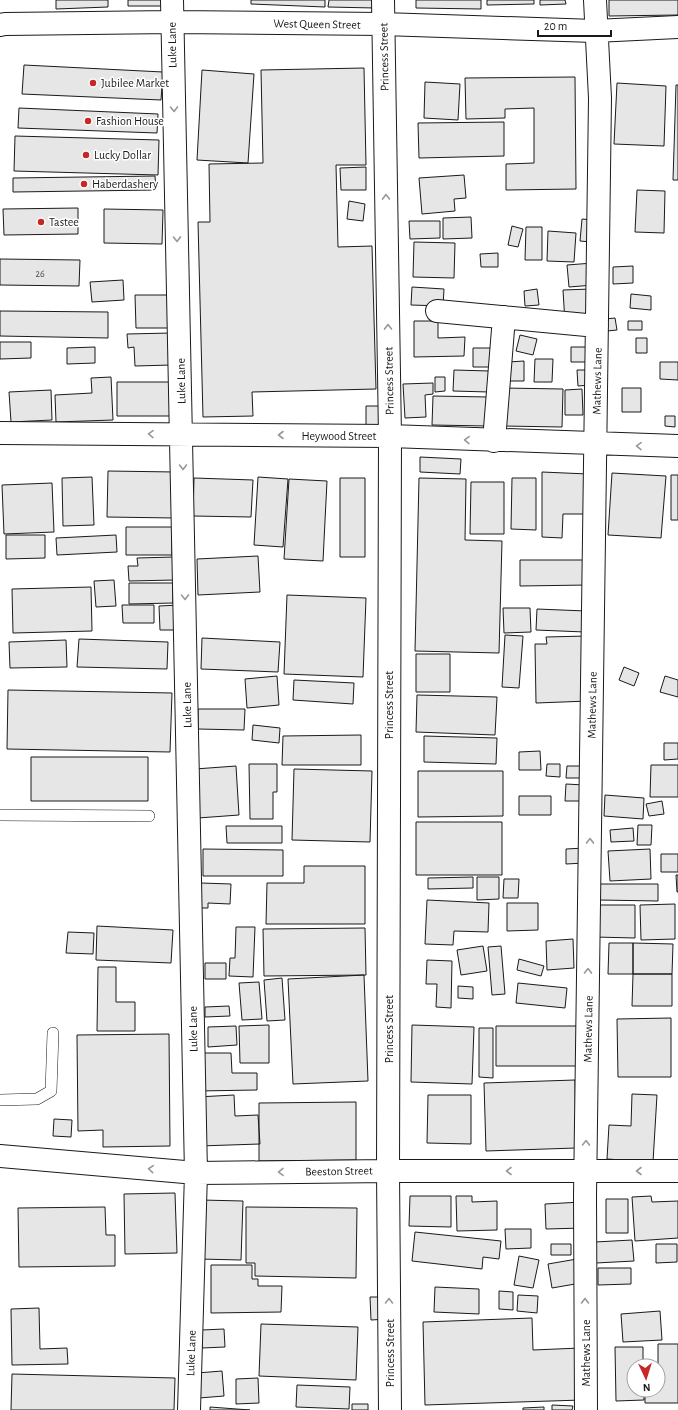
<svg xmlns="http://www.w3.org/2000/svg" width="678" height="1410" viewBox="0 0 678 1410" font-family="'Alegreya Sans',sans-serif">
	<rect width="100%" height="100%" fill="#fff"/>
	<!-- building -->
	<path fill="#e6e6e6" stroke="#1a1a1a" d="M56 0H108V7L56 9Z
		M128 0H170L169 6H128Z
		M251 0H325V7L251 4Z
		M329 0H375V8L328 7Z
		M416 0H481V9L416 8Z
		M487 0H534V4L487 5Z
		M540 0H565L566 4 540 5Z
		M609 0H678V15L609 16Z
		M24 65 163 72 161 100 22 94Z
		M364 68 366 165H336L338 247 372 246 376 389 252 392 253 416 203 417 198 222H210L209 164 263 163 261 70Z
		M202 70 254 74 248 163 197 160Z
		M575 77 576 189 506 190V164L534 163V108L505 109V118L466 119 465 78Z
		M425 82 460 84 458 120 424 118Z
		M617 83 666 86 664 146 614 144Z
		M676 85H678V180H673Z
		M19 108 158 114 157 133 18 128Z
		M504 122V156L419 158 418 123Z
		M15 136 159 140 158 175 14 171Z
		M366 167V190H341L340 168Z
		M464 175 466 198 454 199 455 211 422 214 419 178Z
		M155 176 156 190 13 192V178Z
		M637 190 665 191 664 233 635 232Z
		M349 201 365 204 363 221 347 219Z
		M78 208V234L4 235 3 209Z
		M104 209 163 210 162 244 104 243Z
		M471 217 472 238 443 239V218Z
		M582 219 593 220 591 242 580 241Z
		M409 221H440V238L410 239Z
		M512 226 523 229 518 247 508 245Z
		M526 227H542V260H525Z
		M548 231 576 233 574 262 547 261Z
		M414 242 455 243 454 278 413 277Z
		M498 253V267H481L480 254Z
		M0 259 80 260 79 286 0 285Z
		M593 263 594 285 569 287 567 265Z
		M633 266V283L613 284V267Z
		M123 280 124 300 92 302 90 282Z
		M412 287 444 289 443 306 411 305Z
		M537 289 539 305 525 306 524 291Z
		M591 289 593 321 565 323 563 290Z
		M631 294 651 296V310L630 308Z
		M135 295H173V328H136Z
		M0 311 108 312V338L0 336Z
		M615 318 617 330 607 331 605 319Z
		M414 321H438V338L465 337 464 356 414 357Z
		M628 321H642V330H628Z
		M171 333 172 365 135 366 134 347 128 348 127 334Z
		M520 335 537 339 533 355 516 351Z
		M636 338H647V353H636Z
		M0 342H31V358L0 359Z
		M95 347V363L67 364V348Z
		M571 347H594V362H571Z
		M473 348H494V367H473Z
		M535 359H553L552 382H534Z
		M524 361V381H508V362Z
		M660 362H678V380L660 379Z
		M454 370 490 371 489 392 453 391Z
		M577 370H590L591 385 578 386Z
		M111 377 113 420 56 422 55 395 92 393 91 378Z
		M435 377H445V391L435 392Z
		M117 382H176V416H117Z
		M433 383V394L425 395 426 417 405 418 403 384Z
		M503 388 563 389 562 427 503 426Z
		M622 388H641V412H622Z
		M582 389 583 415H565V390Z
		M51 390 52 420 11 422 9 392Z
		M433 396 489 397 488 426 432 425Z
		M366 406H384V429H366Z
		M665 416H675V427L665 426Z
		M420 457 461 459 460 474 420 472Z
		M108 471 175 472 174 518 107 517Z
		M542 472 588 474V514H563L562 538 542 537Z
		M612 473 666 476 661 538 608 535Z
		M671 475H678V520H671Z
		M92 477 94 525 63 526 62 478Z
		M258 477 288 479 283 547 254 545Z
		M194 478 253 480 251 517 193 516Z
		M340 478H365V557H340Z
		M419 478 466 479 465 540 502 541 499 653 415 651Z
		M512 478H536V530L511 529Z
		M289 479 327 481 323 561 284 559Z
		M471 482H504V534H470Z
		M52 483 54 532 4 534 2 485Z
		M126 527H172V555H126Z
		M6 535H45V558L6 559Z
		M116 535 117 552 57 555 56 538Z
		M258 556 260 592 198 595 197 559Z
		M174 557 175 580 129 581 128 566H138L137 558Z
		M520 560H588V585L520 586Z
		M114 580 116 606 96 607 94 581Z
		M129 583H173V603L129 604Z
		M91 587 92 631 13 633 12 589Z
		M287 595 366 598 363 677 284 674Z
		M122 605H154V623H123Z
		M179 605 180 630H160L159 606Z
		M503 608H530L531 632 504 633Z
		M537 609 586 611 585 632 536 630Z
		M505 635 523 636 519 688 502 687Z
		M587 636 589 701 536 703 535 644H547L546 637Z
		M202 638 280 642 278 672 201 669Z
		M79 639 168 642 167 669 77 667Z
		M66 640 67 667 10 668 9 642Z
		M416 654H450V692H416Z
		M624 667 639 673 634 686 619 680Z
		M277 676 279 705 247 708 245 679Z
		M665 676 678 680V697L660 692Z
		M294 680 354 683 353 704 293 700Z
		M8 690 172 693 170 752 7 749Z
		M417 695 497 697 495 735 416 732Z
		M198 709H245L244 730 198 729Z
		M253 725 280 728 279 743 252 740Z
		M361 735V765H282L283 736Z
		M424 736 497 738 496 764 424 762Z
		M664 743H678V759L664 760Z
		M540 751 541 770H519V752Z
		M31 757H148V801H31Z
		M249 764H277V792H273V819H250Z
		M547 764H560V777L546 776Z
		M651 765H678V797H650Z
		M236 766 239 815 198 818 195 769Z
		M567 766H585L584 778H566Z
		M294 769 372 771 370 842 292 840Z
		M418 771H503V816L418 817Z
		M566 784 584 785V801H565Z
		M605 795 644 798 643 819 604 816Z
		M519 796H551V815H519Z
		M662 801 664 814 649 816 646 804Z
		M416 822H502V875H416Z
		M638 825H652L651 845H637Z
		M226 826H282V843H227Z
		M633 828 634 841 611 842 610 830Z
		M585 848V863L566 864V849Z
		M203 849 283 850V876H203Z
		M650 849 651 879 610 881 608 851Z
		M661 854H678V872H661Z
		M304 866H365V924H266L267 883H304Z
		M676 875H678V892H677Z
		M473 877V888L428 889V878Z
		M477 877H499V899L477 900Z
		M504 879H519L518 898H503Z
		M201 883 231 884 230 904 208 903V908H200Z
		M599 884H658V901L599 900Z
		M427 900 489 903 488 932 454 931 453 945 425 944Z
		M507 903H538V930L507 931Z
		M675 904V939L641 940 640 905Z
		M594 905H635V938L594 937Z
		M97 926 173 930 171 963 96 960Z
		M236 927H255L253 977 229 976 230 958H235Z
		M365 928 366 975 264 976 263 929Z
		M68 932 94 933 93 954 66 953Z
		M573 939 574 968 547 970 546 941Z
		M609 943H633V974H608Z
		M633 943 673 944 672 974H633Z
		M483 946 487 971 461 975 457 950Z
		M501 946 505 994 492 995 488 947Z
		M519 959 544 966 541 976 517 970Z
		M427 960 452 961 451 1008 436 1007 437 984H426Z
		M205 963H226V979H205Z
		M98 967H116V1002H135V1031H97Z
		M633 974H672V1006H632Z
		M364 975 368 1081 293 1084 288 979Z
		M282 978 285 1020 267 1021 264 980Z
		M259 982 262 1019 242 1020 239 983Z
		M518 983 567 988 565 1008 516 1003Z
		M458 986 473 987V999L458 998Z
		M229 1006 230 1016 205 1017V1007Z
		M671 1018V1077H618L617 1019Z
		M269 1025V1063H240L239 1026Z
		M412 1025 474 1027 472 1084 411 1082Z
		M236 1026 237 1045 208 1047V1027Z
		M496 1026H580V1066H496Z
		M479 1028H493V1078L479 1077Z
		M169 1034 170 1146 103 1147V1130L78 1131 77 1035Z
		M197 1053H231L232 1073H257V1090L197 1091Z
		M575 1080 576 1148 486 1151 484 1083Z
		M632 1094 657 1095 653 1162 607 1159 609 1125 631 1126Z
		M234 1095 235 1116 258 1115 260 1144 199 1146 197 1097Z
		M428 1095H471V1144L427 1143Z
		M356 1102V1160L259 1161V1103Z
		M54 1119 72 1120 71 1137 53 1136Z
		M175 1193 177 1253 125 1254 124 1194Z
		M410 1196H451V1227L409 1226Z
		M456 1196H472V1202L497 1201V1230L457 1231Z
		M651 1196 652 1202 678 1201V1238L635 1241 632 1197Z
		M606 1199H628V1233H606Z
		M201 1200 243 1201 241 1260 199 1259Z
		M582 1202 583 1228 546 1229 545 1204Z
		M105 1207 106 1235H115V1266L19 1267 18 1208Z
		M246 1207 357 1208 356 1278 255 1276V1263H246Z
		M505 1229H531V1248L506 1249Z
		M415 1232 501 1241 499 1259 483 1257 482 1269 412 1261Z
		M632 1240 634 1261 596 1263 595 1242Z
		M551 1244H571V1255H551Z
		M656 1244H677V1262L656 1263Z
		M519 1256 539 1260 533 1288 514 1285Z
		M577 1259 581 1283 552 1288 548 1264Z
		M211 1265H252V1279H258V1286H282L281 1312 211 1313Z
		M598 1268H631V1284L598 1285Z
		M435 1287 479 1289V1314L434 1312Z
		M499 1291 513 1292V1310L499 1309Z
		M518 1295 538 1296 537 1313 517 1311Z
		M370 1297H388V1319L371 1320Z
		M39 1308 40 1349 67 1348 68 1364 12 1365 11 1309Z
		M660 1311 662 1340 623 1342 621 1314Z
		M532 1318 533 1350 580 1348 582 1400 425 1405 423 1322Z
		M261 1324 358 1327 356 1380 259 1376Z
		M224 1329 225 1347 202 1348V1330Z
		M658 1344H678V1403H645V1390H658Z
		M615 1347H643V1366H634V1390H644V1400L616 1401Z
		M222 1371 224 1396 199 1398 197 1373Z
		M12 1374 175 1378 174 1410H11Z
		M258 1378 259 1403 236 1404V1379Z
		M297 1385 350 1387 349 1409 296 1407Z
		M352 1404H368V1410H352Z
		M552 1405 573 1406 572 1410H552Z
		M210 1407 250 1410H210Z
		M544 1407V1410H523V1408Z"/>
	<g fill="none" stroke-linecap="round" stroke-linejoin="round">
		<defs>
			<path id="lane" d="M0 815 149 816
				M0 1100 37 1099 51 1091 53 1033"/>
			<path id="street" d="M172 0 196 1173 189 1410
				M383 0 390 436 388 1171 390 1410
				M0 25 5 24 172 22 383 24 595 31 678 27
				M437 311 597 326
				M0 433 390 436 678 446
				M494 441 504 317
				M0 1156 196 1173 388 1171H678
				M586 1410 585 1196 600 98 595 0"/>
		</defs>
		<!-- lane casing -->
		<use href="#lane" stroke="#1a1a1a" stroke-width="12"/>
		<!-- street casing -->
		<use href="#street" stroke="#1a1a1a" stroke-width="24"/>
		<!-- lane -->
		<use href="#lane" stroke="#fff" stroke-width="11"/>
		<!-- street -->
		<use href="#street" stroke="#fff" stroke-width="22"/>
	</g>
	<!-- one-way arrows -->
	<defs><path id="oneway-chevron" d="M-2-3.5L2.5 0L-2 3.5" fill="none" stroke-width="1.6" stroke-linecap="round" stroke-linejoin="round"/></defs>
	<g stroke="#989898">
		<use href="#oneway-chevron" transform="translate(174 109) rotate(89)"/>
		<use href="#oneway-chevron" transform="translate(386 197) rotate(-91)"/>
		<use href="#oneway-chevron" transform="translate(177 239) rotate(89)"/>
		<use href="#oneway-chevron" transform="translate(388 327) rotate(-91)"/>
		<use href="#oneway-chevron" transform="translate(151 434) rotate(-179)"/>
		<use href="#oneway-chevron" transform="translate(281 435) rotate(-180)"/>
		<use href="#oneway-chevron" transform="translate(467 440) rotate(-178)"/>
		<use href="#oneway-chevron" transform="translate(639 446) rotate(-179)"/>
		<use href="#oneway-chevron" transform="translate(183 467) rotate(89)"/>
		<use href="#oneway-chevron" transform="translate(185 597) rotate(89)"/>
		<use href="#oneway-chevron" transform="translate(590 841) rotate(-89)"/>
		<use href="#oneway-chevron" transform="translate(588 971) rotate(-89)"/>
		<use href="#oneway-chevron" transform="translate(586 1143) rotate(-89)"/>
		<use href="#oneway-chevron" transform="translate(151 1169) rotate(-175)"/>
		<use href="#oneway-chevron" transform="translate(509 1171) rotate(-180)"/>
		<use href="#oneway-chevron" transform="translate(639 1171) rotate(180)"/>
		<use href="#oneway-chevron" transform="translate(281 1172) rotate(179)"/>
		<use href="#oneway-chevron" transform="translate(389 1301) rotate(-90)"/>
		<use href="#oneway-chevron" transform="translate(585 1301) rotate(-90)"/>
	</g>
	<!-- markers -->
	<g fill="#c62828" stroke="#fff" stroke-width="1.5">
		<circle cx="93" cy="83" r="4"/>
		<circle cx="88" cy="121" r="4"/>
		<circle cx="86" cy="155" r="4"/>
		<circle cx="84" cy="184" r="4"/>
		<circle cx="41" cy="222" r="4"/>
	</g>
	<g text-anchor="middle" stroke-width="3" stroke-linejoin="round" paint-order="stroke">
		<!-- number labels -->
		<g font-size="10" fill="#4d4d4d">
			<text x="40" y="277">26</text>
		</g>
		<!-- street labels -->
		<g font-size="12" fill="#1a1a1a" stroke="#fff">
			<text transform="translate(317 24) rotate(1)" y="4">West Queen Street</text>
			<text transform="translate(172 45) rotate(-91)" y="4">Luke Lane</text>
			<text transform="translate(384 57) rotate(-91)" y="4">Princess Street</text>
			<text transform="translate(181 381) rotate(-91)" y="4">Luke Lane</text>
			<text transform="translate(389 381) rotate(-91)" y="4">Princess Street</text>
			<text transform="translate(597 381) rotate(-89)" y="4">Mathews Lane</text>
			<text x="339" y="440">Heywood Street</text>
			<text transform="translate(187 705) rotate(-91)" y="4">Luke Lane</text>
			<text transform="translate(389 705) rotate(-90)" y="4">Princess Street</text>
			<text transform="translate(592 705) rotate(-89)" y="4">Mathews Lane</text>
			<text transform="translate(193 1029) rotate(-91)" y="4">Luke Lane</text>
			<text transform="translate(389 1029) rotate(-90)" y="4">Princess Street</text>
			<text transform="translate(588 1029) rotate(-89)" y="4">Mathews Lane</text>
			<text transform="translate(339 1171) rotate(-1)" y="4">Beeston Street</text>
			<text transform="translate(191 1353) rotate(-88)" y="4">Luke Lane</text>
			<text transform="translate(390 1353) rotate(-90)" y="4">Princess Street</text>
			<text transform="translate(586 1353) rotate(-90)" y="4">Mathews Lane</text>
		</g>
		<!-- poi labels -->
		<g font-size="12" fill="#1a1a1a" stroke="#fff" text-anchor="start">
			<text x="101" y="87">Jubilee Market</text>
			<text x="96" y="125">Fashion House</text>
			<text x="94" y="159">Lucky Dollar</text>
			<text x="92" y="188">Haberdashery</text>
			<text x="49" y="226">Tastee</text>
		</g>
	</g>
	<!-- north arrow -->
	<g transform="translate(646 1378) rotate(176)"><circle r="19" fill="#ffffff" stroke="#a3a3a3"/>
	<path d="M0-3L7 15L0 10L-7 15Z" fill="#c62828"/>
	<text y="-6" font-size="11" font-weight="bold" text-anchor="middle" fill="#1a1a1a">N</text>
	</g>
	<!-- scale -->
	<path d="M538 30v6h73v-6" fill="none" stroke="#1a1a1a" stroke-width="2"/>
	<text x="544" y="30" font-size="12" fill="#1a1a1a" stroke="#ffffff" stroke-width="3" paint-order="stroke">20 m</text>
</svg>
